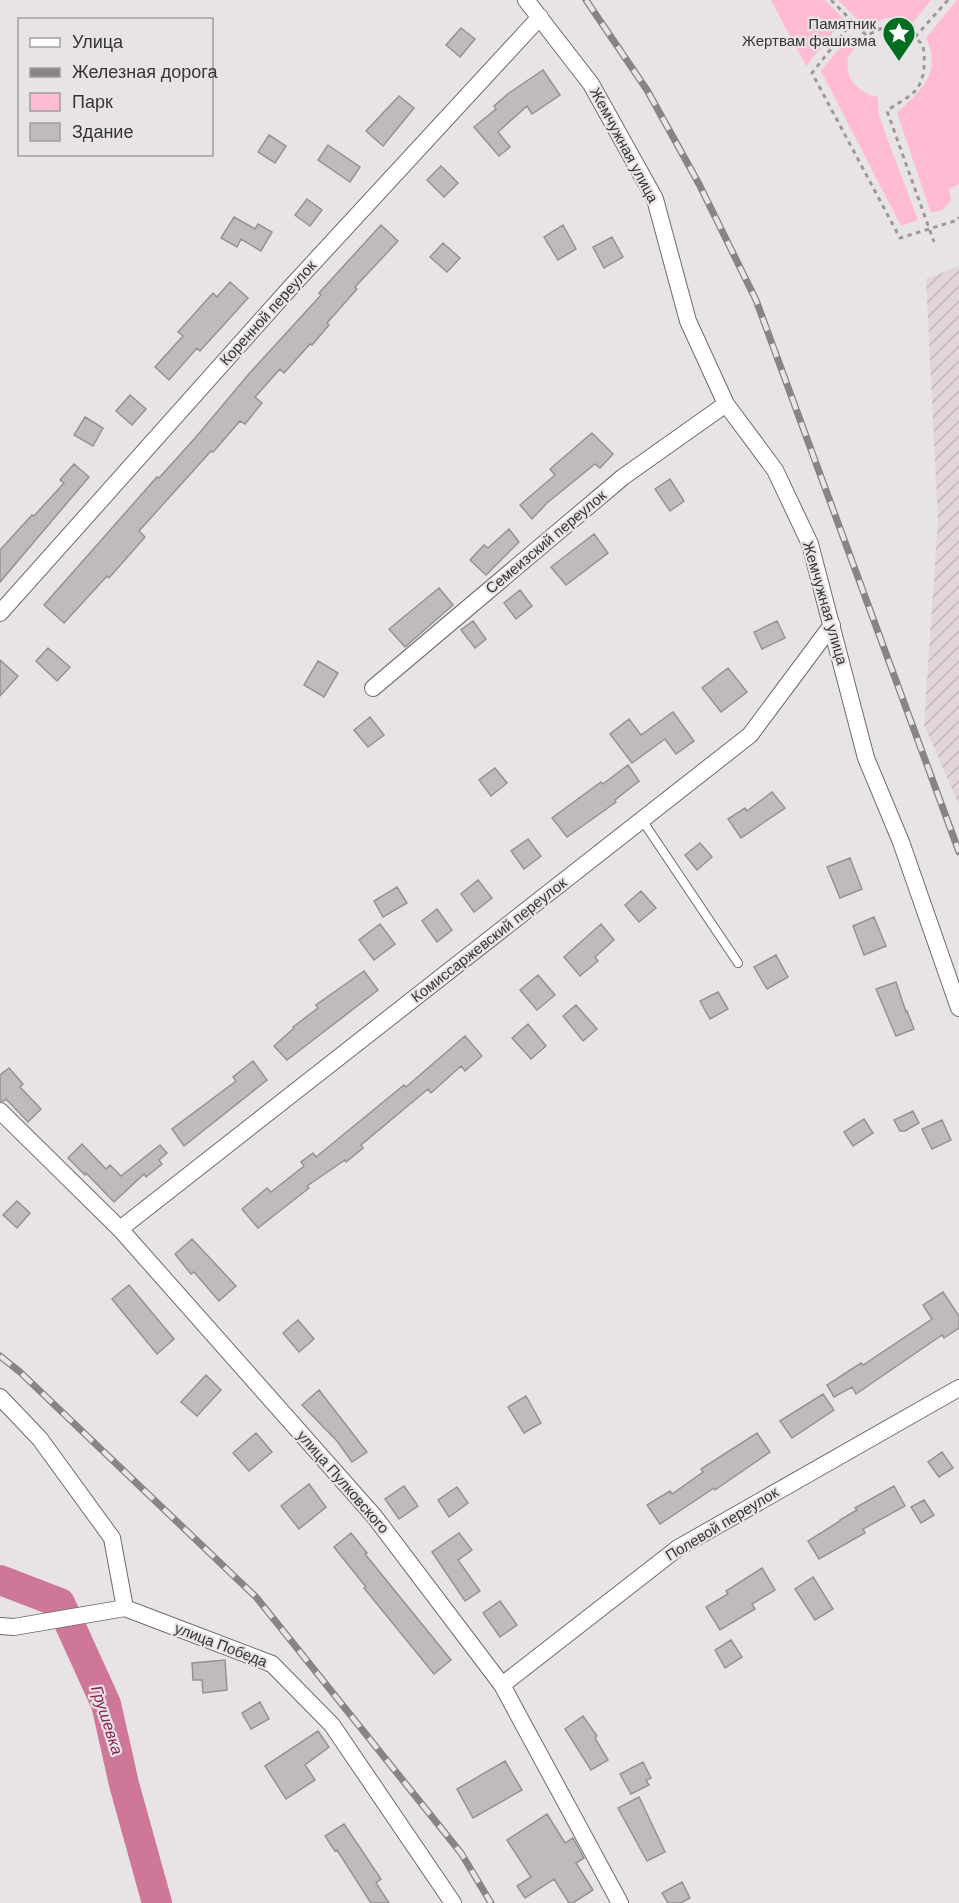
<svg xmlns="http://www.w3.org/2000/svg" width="959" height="1903" font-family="'DM Sans',sans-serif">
<defs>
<pattern id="industrial-furrows" width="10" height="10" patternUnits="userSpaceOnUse" patternTransform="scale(1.5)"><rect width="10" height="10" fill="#e2d5d9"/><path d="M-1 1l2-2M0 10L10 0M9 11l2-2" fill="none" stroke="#c2b7bb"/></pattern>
</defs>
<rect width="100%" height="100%" fill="#e8e4e5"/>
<!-- industrial -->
<path fill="url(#industrial-furrows)" d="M959,266V805L924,725L938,521L926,279Z"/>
<!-- green -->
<path fill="#ffbbd4" d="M771,0H825L844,19L806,66Z
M838,0H931L910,26C890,14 885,16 867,29Z
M957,0H959V184L949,189L951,201L942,210L931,213L897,113C920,91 943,73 926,38Z
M851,34L858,43C855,48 849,54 848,59C844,80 861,94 878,97L879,116L918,220L901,226L821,71Z"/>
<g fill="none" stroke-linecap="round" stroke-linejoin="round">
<!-- river -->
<path stroke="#ce7799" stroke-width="30" d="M0,1580L60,1603L106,1704L124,1784L157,1903"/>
</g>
<!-- building -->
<path fill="#bfbbbc" stroke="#969294" stroke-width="1.5" d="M461,28L475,39L460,57L446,45Z
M543,70L560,95L532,114L527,106L498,132L510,147L499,156L474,127L496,109L494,106L509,93Z
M399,96L414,108L383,146L366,131Z
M269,135L286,146L275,163L258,152Z
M328,145L360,167L350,182L318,160Z
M441,166L458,183L444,197L427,180Z
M307,199L322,210L310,226L295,215Z
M234,217L255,229L258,224L272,232L261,251L241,239L237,247L221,238Z
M381,225L398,241L355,287L357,289L327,323L329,325L312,345L310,344L284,373L280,369L255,397L262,403L245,424L240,421L213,452L211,451L139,531L145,537L109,578L107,576L64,623L44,605L157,477L159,478L196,437L248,375L321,295L319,293Z
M563,225L576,249L558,260L544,237Z
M612,237L623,257L604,268L593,247Z
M443,243L460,258L447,272L430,257Z
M230,282L248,298L200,351L197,348L169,380L155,367L183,336L178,332L187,322L213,293L217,297Z
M130,395L146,409L132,425L116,411Z
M85,417L103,428L93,446L74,435Z
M592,433L613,454L600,468L595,464L547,503L532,519L520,505L555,475L550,469Z
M74,464L89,477L0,582V550L32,515L34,516L64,483L60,480Z
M670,479L684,501L670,511L655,489Z
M509,529L519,542L486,575L470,560L484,545L488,548Z
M594,534L608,553L566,585L551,567Z
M439,588L453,605L405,647L389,629Z
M520,590L532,606L516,619L504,603Z
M473,621L486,639L475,648L461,630Z
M777,621L785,638L762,649L754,632Z
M48,648L70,667L57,681L36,661Z
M0,660L18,676L0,696Z
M318,661L338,673L324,697L304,685Z
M728,668L747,692L721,712L702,688Z
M673,712L694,741L676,754L665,739L632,763L610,734L629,719L641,735Z
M370,717L384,735L368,747L354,730Z
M628,765L639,781L615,800L616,802L567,837L552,818L601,782L603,784Z
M495,768L507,783L491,796L479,780Z
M772,792L785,808L741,838L728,819L745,808L747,811Z
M528,839L541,856L524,869L511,851Z
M700,843L712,857L697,870L685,855Z
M850,858L862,889L840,898L827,867Z
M478,880L492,898L474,912L461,894Z
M397,887L407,903L383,917L374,901Z
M641,891L656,908L639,922L625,905Z
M437,909L452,930L437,942L422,921Z
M874,917L886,946L864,955L853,926Z
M380,924L395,944L374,960L359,940Z
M601,924L614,940L595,957L598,961L580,976L564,957Z
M776,955L788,977L767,989L754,967Z
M364,971L378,990L287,1060L274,1046L294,1028L293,1027L318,1008L316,1005Z
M538,975L555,995L537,1010L520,990Z
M896,982L906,1012L907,1011L914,1029L896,1036L876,989Z
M718,992L728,1009L710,1019L700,1001Z
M576,1005L597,1029L583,1041L563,1016Z
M528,1024L546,1046L531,1059L512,1038Z
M465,1036L482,1056L465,1071L461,1066L431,1093L428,1089L361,1145L363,1148L346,1162L345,1160L307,1186L309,1188L258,1228L242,1209L267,1188L271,1192L304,1166L301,1162L313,1153L316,1157L404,1085L406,1087Z
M253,1061L267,1080L184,1146L172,1129L236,1081L233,1077Z
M9,1068L23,1084L20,1087L41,1109L28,1122L6,1099L4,1101H0V1075Z
M913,1111L919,1123L905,1131H900L894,1120Z
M864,1119L873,1133L853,1146L844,1132Z
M942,1120L951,1140L932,1149L922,1129Z
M82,1144L106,1169L110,1165L121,1176L160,1145L167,1153L159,1160L162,1164L146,1177L144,1174L114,1202L86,1173L85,1175L68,1158Z
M17,1201L30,1213L17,1228L3,1215Z
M192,1239L236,1286L219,1301L194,1272L191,1274L175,1254Z
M129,1285L174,1339L157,1354L112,1299Z
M943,1292L959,1316V1328L944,1338L942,1335L856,1394L852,1387L834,1397L827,1385L861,1363L863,1365L932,1319L923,1305Z
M298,1320L314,1339L299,1352L283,1333Z
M206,1375L221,1390L197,1416L181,1402Z
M319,1390L367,1452L352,1462L337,1441L302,1405Z
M823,1394L834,1410L792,1438L780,1421Z
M526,1396L541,1423L524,1433L508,1407Z
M256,1433L272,1452L249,1471L233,1453Z
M757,1433L770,1452L715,1490L714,1488L660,1524L647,1505L670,1491L672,1494L703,1472L701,1469Z
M942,1452L953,1468L939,1477L928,1462Z
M309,1484L326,1507L299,1529L281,1506Z
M404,1486L418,1506L399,1519L385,1499Z
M894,1486L905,1506L863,1529L865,1533L819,1559L808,1541L840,1521V1520L857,1510L855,1508Z
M457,1487L468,1503L449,1517L438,1500Z
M924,1500L934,1515L921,1523L911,1507Z
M351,1533L367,1553L365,1554L451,1660L434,1674L364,1588L366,1587L334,1547Z
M459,1533L472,1550L458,1560L480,1591L465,1601L432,1552Z
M762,1568L775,1590L752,1604L755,1609L720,1630L706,1607L728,1594L726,1591Z
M813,1577L833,1609L815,1620L795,1589Z
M500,1601L517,1625L500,1637L483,1613Z
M731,1640L742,1657L725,1668L715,1650Z
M225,1660L227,1690L203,1693L202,1680H193L192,1663Z
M260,1702L269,1719L251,1729L242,1713Z
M583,1716L597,1736L595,1738L608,1760L591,1770L565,1729Z
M318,1731L329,1747L305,1765L315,1780L286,1799L265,1766Z
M505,1761L522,1790L473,1818L457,1789Z
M643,1762L651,1778L646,1780L649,1785L631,1794L620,1774Z
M639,1797L665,1852L647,1861L618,1808Z
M547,1814L565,1843L573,1838L584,1858L576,1863L593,1890L573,1903H569L554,1879L525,1898L517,1886L531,1877L507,1840Z
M344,1824L381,1879L376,1883L389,1903H371L337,1850L335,1851L325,1836Z
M682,1882L690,1898L681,1903H668L662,1893Z"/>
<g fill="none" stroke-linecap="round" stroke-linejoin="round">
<defs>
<path id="service" d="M642,820L738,963"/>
<path id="minor" d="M526,0L591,84L655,199L688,321L726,404L775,470L810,544L866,758L901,842L959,1008
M0,613L290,288L540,17
M373,688L623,477L726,404
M0,1111L120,1229L374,1516L502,1685L620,1903
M120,1229L750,735L832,625
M0,1397L40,1439L112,1538L125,1608L272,1664L332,1725L453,1903
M0,1626L14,1627L125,1608
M502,1685L678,1548L959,1388"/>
</defs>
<!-- service casing -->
<use href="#service" stroke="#6f6b6d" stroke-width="10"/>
<!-- minor casing -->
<use href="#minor" stroke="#6f6b6d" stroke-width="18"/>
<!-- path -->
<path stroke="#9c9999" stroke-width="3" stroke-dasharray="4.5 4.5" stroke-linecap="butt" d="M831,0L867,36C891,20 902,25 923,45C925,60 926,79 915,91C908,99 895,104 887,111L934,242
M853,21L812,73L900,238L958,220L959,217
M915,37L948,0"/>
<!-- service -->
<use href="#service" stroke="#fff" stroke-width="8"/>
<!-- minor -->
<use href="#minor" stroke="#fff" stroke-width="16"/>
<defs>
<path id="rail" d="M586,0L647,90L699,184L756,300L959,852
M0,1356L20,1372L256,1597L461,1853L491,1903"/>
</defs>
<!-- rail casing -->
<use href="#rail" stroke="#868484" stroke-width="7"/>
<!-- rail -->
<use href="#rail" stroke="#e8e4e5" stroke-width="4.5" stroke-dasharray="14" stroke-linecap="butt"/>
</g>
<!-- icons -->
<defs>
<symbol id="sight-pin" viewBox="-11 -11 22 30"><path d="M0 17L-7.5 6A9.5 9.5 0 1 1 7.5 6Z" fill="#006e1e" stroke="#e8e4e5"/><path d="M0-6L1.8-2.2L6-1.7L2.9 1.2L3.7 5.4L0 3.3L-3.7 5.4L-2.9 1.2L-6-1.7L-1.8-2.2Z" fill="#fff"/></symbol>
</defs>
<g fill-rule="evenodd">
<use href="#sight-pin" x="880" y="14" width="38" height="52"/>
</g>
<g text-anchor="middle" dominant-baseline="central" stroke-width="4.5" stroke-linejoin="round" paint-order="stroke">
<!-- poi labels -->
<g font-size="15" fill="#363535" stroke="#e8e4e5" text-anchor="end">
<text x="876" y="24">Памятник<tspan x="876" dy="17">Жертвам фашизма</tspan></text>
</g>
<!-- street labels -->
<g font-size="15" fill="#363535" stroke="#e8e4e5">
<text transform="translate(624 145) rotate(62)">Жемчужная улица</text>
<text transform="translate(268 313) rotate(-48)">Коренной переулок</text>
<text transform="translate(546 542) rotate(-40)">Семеизский переулок</text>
<text transform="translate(825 603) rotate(74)">Жемчужная улица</text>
<text transform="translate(489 940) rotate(-38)">Комиссаржевский переулок</text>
<text transform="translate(343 1482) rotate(49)">улица Пулковского</text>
<text transform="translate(722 1524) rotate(-31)">Полевой переулок</text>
<text transform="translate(221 1645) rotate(21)">улица Победа</text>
</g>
<!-- water labels -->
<g font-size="16" font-style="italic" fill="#892153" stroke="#e8e4e5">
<text transform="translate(107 1720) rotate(72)">Грушевка</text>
</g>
</g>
<!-- legend -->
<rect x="18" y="18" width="195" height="138" fill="#e8e4e5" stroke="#a19e9f" stroke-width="1.5"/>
<rect x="30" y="38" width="30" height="9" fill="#ffffff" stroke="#a19e9f" stroke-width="1.5"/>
<text x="72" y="48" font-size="18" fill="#363535">Улица</text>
<rect x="30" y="68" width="30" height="9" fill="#868484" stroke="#a19e9f" stroke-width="1.5"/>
<text x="72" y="78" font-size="18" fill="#363535">Железная дорога</text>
<rect x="30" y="93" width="30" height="18" fill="#ffbbd4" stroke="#a19e9f" stroke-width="1.5"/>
<text x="72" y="108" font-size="18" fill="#363535">Парк</text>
<rect x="30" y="123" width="30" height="18" fill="#bfbbbc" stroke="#a19e9f" stroke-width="1.5"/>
<text x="72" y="138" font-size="18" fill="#363535">Здание</text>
</svg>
